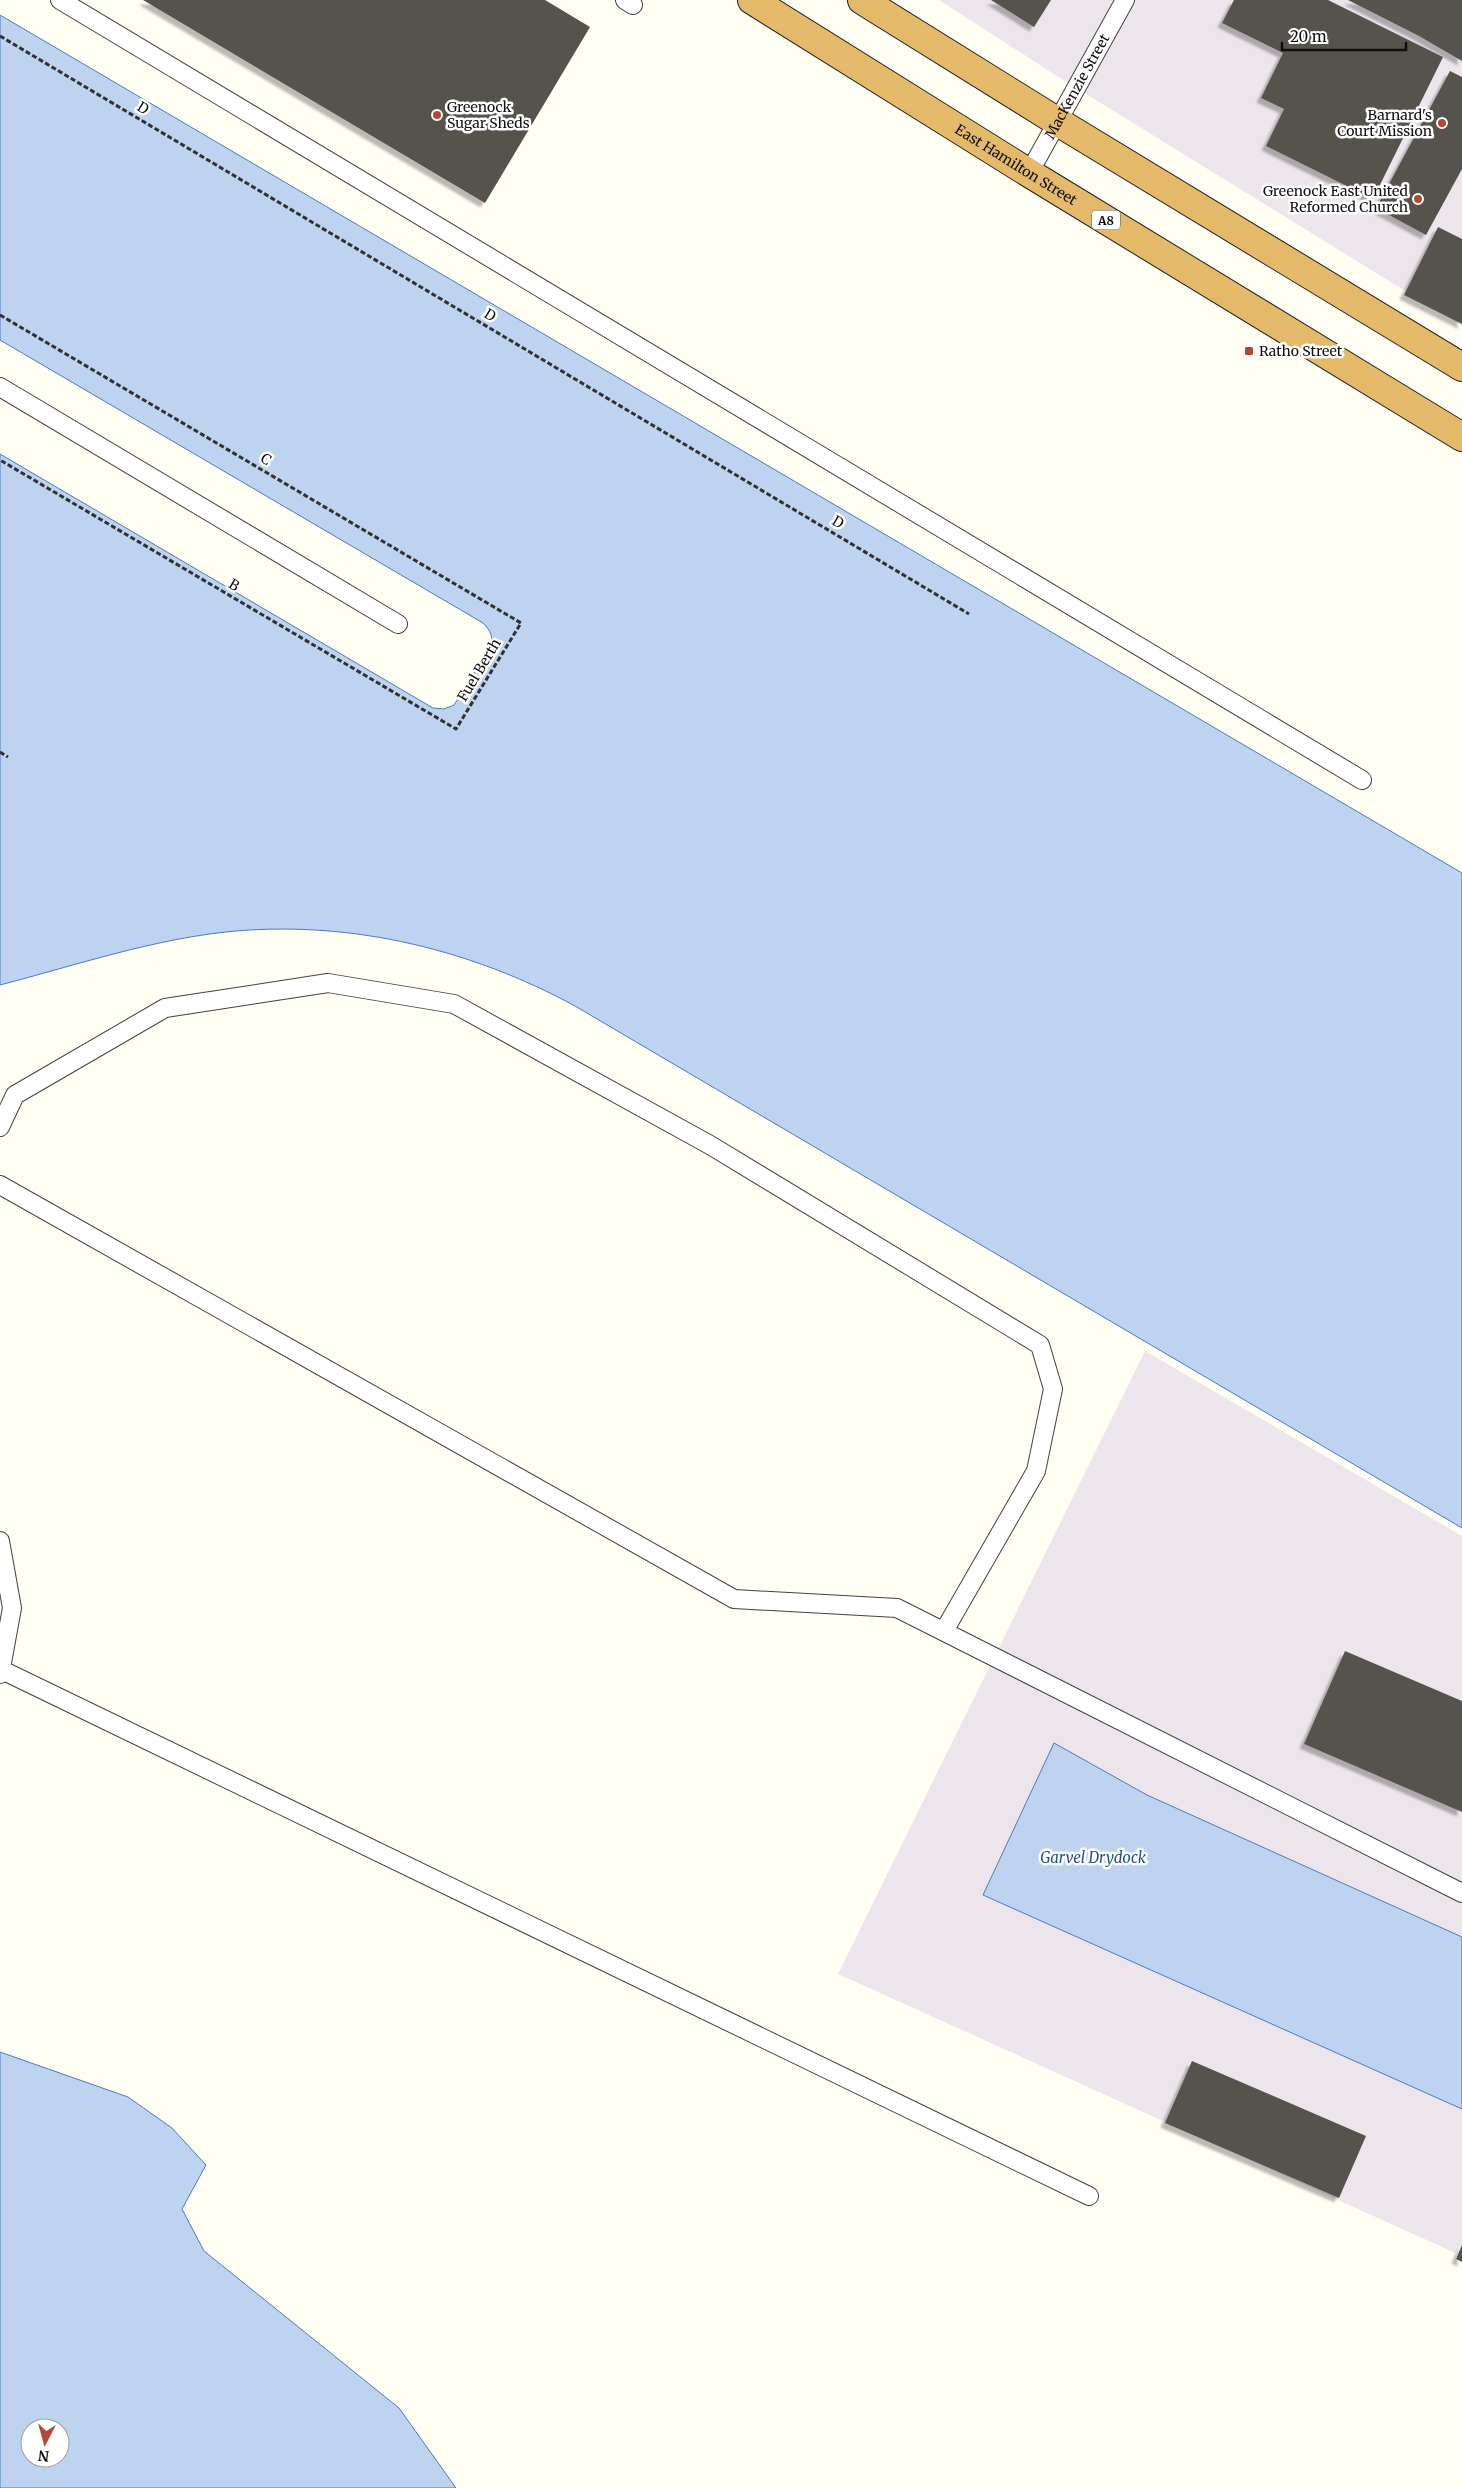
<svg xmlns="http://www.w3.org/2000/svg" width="1462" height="2488" font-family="Merriweather,serif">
<defs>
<filter id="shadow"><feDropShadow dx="-4.5" dy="4.5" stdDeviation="1" flood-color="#0004"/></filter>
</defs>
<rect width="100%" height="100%" fill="#fefef3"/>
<!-- industrial -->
<path fill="#ede5ec" d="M939,0H1462V326L1057,76Z
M1145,1351L1462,1536V2256L838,1974Z"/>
<!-- water -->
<path fill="#bdd3f0" stroke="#4c7abf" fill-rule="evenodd" d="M0,15L1462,873V1528L575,1006C472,950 354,921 236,931C156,938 77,965 0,985V454L433,708L444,709L454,705L490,648C494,638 491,631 483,623L0,340Z
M1054,1743L1147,1795L1462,1937V2109L983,1895Z
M0,2052L128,2097L172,2128L206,2165L182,2209L204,2251L399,2408L456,2488H0ZM30,2428H60V2458H30Z"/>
<!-- building -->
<path fill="#57534d" filter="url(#shadow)" d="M143,0H545L590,27L485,203Z
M991,0H1051L1034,27Z
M1234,0H1328L1443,57L1373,199L1266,146L1284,109L1261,98L1283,53L1222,23Z
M1348,0H1462V61L1419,36Z
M1450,71L1462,77V169L1426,235L1376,208Z
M1438,227L1462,239V324L1404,295Z
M1345,1651L1462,1701V1812L1304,1744Z
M1192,2061L1366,2136L1339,2198L1165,2123Z
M1462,2245V2262L1456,2259Z"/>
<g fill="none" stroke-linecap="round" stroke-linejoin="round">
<defs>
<g id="lane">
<path d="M60,0L1362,780"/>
<path d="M625,0L633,5"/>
<path id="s1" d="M1029,173L1125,0"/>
<path d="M0,387L398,624"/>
<path d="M0,1127L15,1095L165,1008L328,983L454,1004L710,1145L1040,1345L1053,1389L1036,1471L944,1631"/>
<path d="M0,1185L734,1599L897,1608L1462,1893"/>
<path d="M0,1541L12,1608L0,1674"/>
<path d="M2,1670L1089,2196"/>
</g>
<g id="highway">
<path id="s2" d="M752,0L1029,173L1462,437"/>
<path d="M862,0L1058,122L1462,367"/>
</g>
</defs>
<!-- lane casing -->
<use href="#lane" stroke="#424242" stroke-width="20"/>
<!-- highway casing -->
<use href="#highway" stroke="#202020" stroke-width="30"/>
<!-- path -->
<path stroke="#313131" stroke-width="3" stroke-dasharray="5 2.5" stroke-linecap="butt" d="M0,36L969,614
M0,315L521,623L456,729L0,460
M0,752L8,757"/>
<!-- lane -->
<use href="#lane" stroke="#fff" stroke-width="18"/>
<!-- highway -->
<use href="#highway" stroke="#e4ba6a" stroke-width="28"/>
</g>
<!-- markers -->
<g fill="#b14936" stroke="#fff" stroke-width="2">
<circle cx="437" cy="115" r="5"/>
<circle cx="1442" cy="123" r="5"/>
<circle cx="1418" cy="199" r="5"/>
<rect x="1244" y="346" width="10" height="10" rx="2.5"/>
</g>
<g text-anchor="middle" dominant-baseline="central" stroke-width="5" stroke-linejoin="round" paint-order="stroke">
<!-- shield labels -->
<rect fill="#fff" stroke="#575757" stroke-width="1" x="1092" y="210.5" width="28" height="19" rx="4"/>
<g font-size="12" font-weight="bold" fill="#0f0f0f">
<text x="1106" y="220">A8</text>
</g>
<!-- street labels -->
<g font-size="14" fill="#0f0f0f" stroke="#fff">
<text stroke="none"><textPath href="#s1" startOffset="99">MacKenzie Street</textPath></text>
<text transform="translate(143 108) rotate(31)">D</text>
<text stroke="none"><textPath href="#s2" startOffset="311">East Hamilton Street</textPath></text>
<text transform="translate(490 315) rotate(31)">D</text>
<text transform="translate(266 459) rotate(31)">C</text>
<text transform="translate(838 522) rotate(31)">D</text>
<text transform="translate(234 585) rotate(31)">B</text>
<text transform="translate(479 670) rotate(-59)">Fuel Berth</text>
</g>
<!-- poi labels -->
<g font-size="14" fill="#0f0f0f" stroke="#fff" text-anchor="start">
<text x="447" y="107">Greenock<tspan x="447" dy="16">Sugar Sheds</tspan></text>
<text x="1432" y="115" text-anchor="end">Barnard's<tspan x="1432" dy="16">Court Mission</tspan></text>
<text x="1408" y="191" text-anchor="end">Greenock East United<tspan x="1408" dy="16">Reformed Church</tspan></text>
<text x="1259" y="351">Ratho Street</text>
</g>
<!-- water labels -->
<g font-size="15" font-style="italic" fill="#264e94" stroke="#fff">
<text x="1093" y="1857">Garvel Drydock</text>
</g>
</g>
<!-- north arrow -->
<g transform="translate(45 2443) rotate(186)"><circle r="24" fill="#ffffff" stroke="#9f9f9f"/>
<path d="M0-4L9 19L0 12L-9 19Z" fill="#b14936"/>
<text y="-8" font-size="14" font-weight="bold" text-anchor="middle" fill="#0f0f0f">N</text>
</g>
<!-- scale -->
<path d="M1282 42v8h124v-8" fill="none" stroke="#0f0f0f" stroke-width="2.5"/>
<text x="1290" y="42" font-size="15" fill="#0f0f0f" stroke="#ffffff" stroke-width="4" paint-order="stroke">20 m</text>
</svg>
